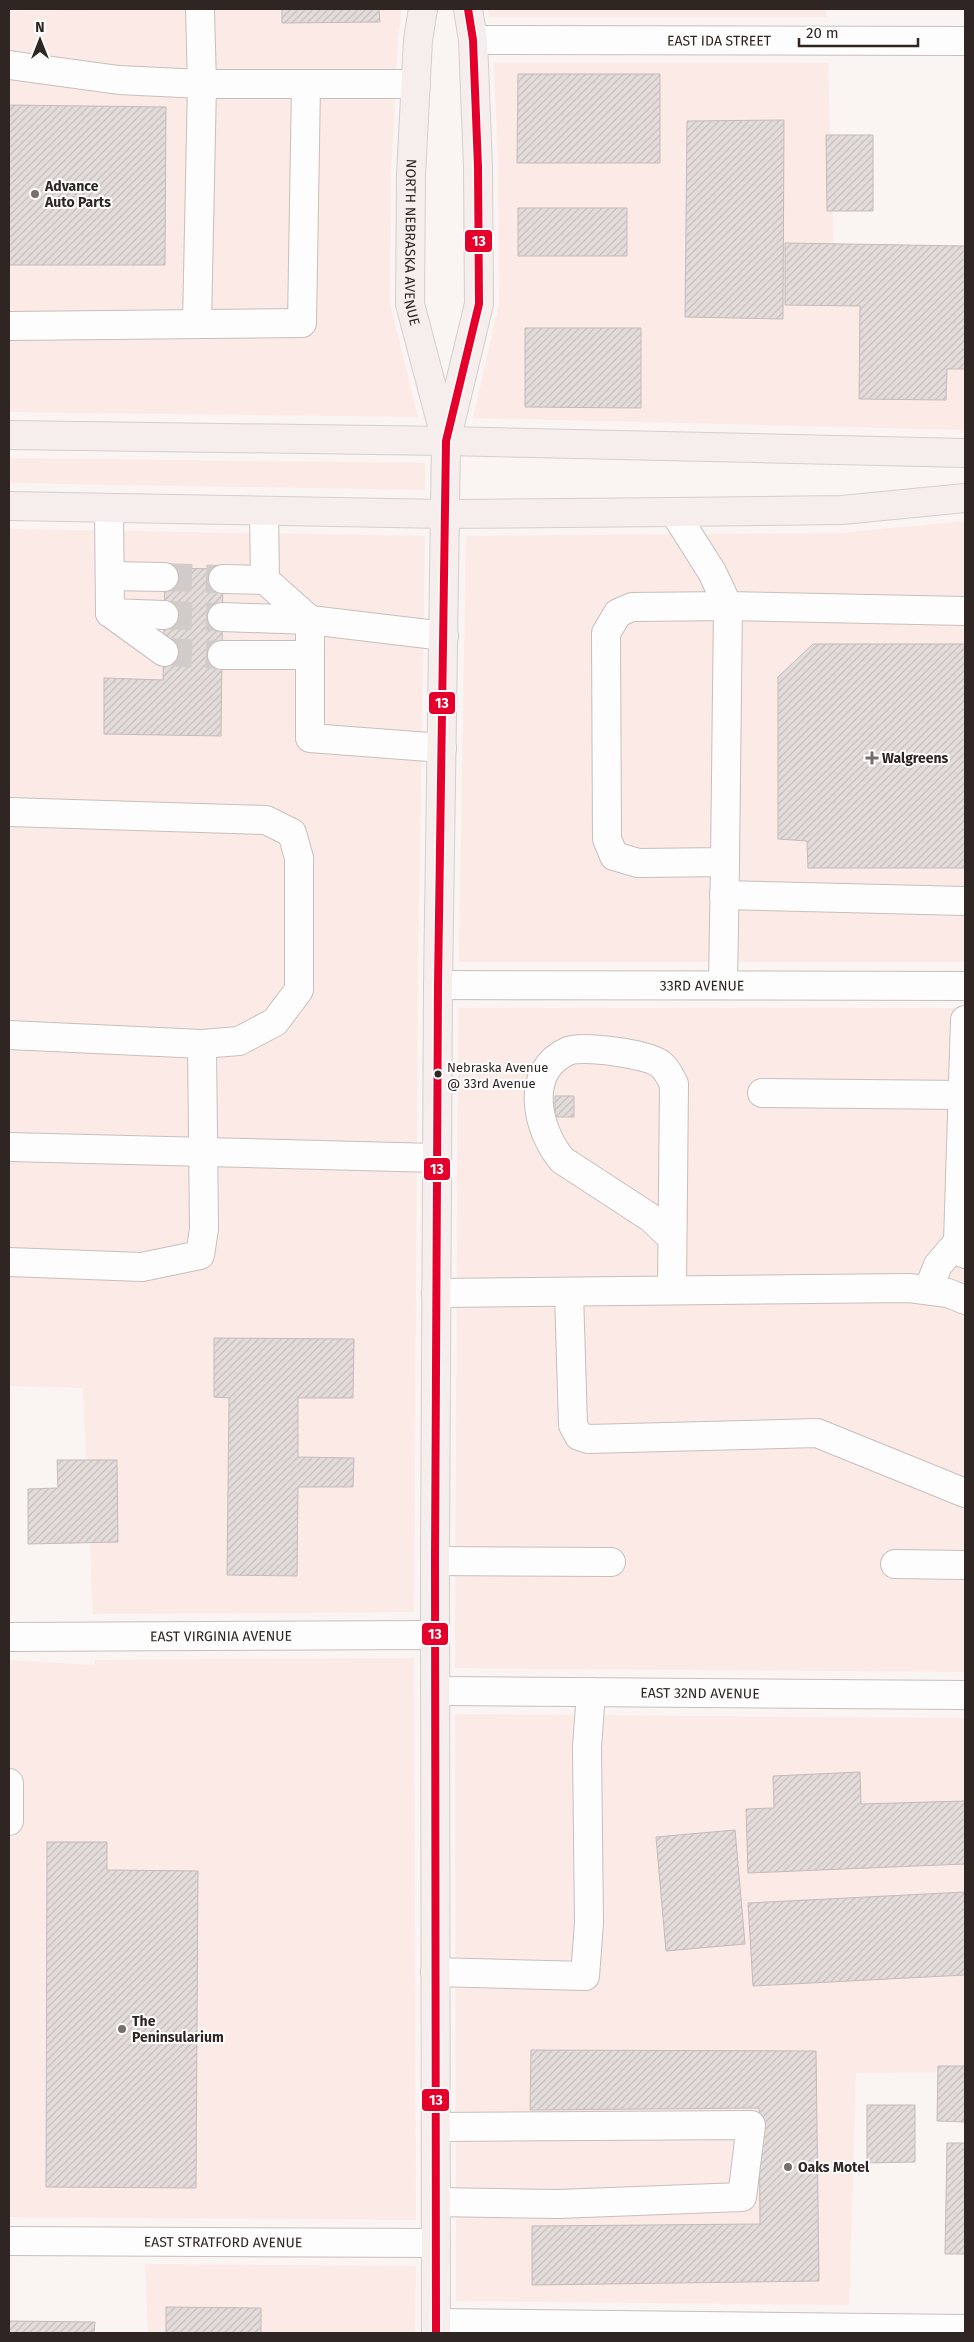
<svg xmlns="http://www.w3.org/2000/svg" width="974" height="2342" font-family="'Fira Sans',sans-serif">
<defs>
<pattern id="building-hatch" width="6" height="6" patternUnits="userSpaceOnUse" patternTransform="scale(1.25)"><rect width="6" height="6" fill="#e3dcda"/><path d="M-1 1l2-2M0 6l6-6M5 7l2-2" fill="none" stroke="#c3bdbb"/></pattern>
</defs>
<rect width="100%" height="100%" fill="#faf4f3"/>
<!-- built -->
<path fill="#fceae6" d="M161,9H402L398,39L391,173L390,304L418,417L9,412V11Z
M488,9H826V17H489Z
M494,63H828L834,260L965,264V430L473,418L499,304L498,167Z
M9,458L425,463V490L9,483Z
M965,521V962H459L466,536L842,533Z
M9,529L425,536L418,962L414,1612L93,1614L83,1388L9,1386Z
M458,1008H965V1672L455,1668Z
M414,1658L416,2220L9,2217V1660L95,1665V1660Z
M455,1714L965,1718V2072L856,2073L849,2305L456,2301Z
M145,2264L416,2266L415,2333H148Z"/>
<!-- building -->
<path fill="url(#building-hatch)" stroke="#c3bcba" d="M282,9H379L380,22L282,23Z
M518,74H660V163H517Z
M9,105L166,107L165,265H9Z
M784,120L783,319L685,317L687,121Z
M826,135H873V211H827Z
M518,208H627V256H518Z
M785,243L965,246V369H947L946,400L859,399L860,306L785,305Z
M525,328H641V408L525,407Z
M165,568L223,569L221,736L104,734V678L163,680Z
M813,644H965V868H808L807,841L778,839V677Z
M555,1096H574V1117H555Z
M214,1338L354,1339L353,1398H298V1457L354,1458L353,1487H298L297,1576L227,1575L229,1398L214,1397Z
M57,1460H117L118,1542L28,1544V1489L58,1488Z
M860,1772L861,1804L965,1801V1864L748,1873L746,1809L774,1808L773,1776Z
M735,1830L745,1944L666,1951L656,1837Z
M47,1842H107V1870L198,1871L196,2188L46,2187Z
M965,1892V1975L753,1986L748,1903Z
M531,2050L816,2051L819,2281L532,2285V2226L760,2224L759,2108L530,2110Z
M938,2066H965V2122L937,2121Z
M867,2105H915V2162L867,2163Z
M947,2143H965V2254H945Z
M166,2307L261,2308V2333H166Z
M9,2321L95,2322L94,2333H9Z"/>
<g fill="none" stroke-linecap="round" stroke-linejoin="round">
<!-- minor-tunnel -->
<path stroke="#d1cbc9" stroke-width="28" stroke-dasharray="28 14" stroke-linecap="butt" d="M164,577L223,579
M164,615L222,617
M164,652L222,655"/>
<defs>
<g id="minor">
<path id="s1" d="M473,40L965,41"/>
<path d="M9,65L119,80L202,84H416"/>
<path d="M197,324L202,84L200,9"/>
<path d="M9,326L302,323L306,85"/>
<path d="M109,508L110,613L164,615"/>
<path d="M674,512L712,572L728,606L965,611"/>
<path d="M110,576L164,577"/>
<path d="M223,579L265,580L264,511"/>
<path d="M265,580L310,620V738L442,748"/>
<path d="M110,613L164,652"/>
<path d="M222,617L310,620L444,636"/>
<path d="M222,655H310"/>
<path d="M9,812L266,820L292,833L299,858V990L275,1022L239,1041L202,1044L204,1229L200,1255L142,1267L9,1262"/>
<path d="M724,895L965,901"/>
<path id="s2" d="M438,985L965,986"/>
<path d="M723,985L725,862L728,606L632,607L618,613L606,633L607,839L614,856L638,863L725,862"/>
<path d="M965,1020L958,1242L965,1254"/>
<path d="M9,1035L202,1044"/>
<path d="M762,1093L963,1095"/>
<path d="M9,1147L436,1158"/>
<path d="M672,1238L651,1218L562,1160C537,1130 523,1071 568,1051C583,1045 645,1054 659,1063C666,1068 670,1076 674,1084L672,1290"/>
<path d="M928,1290L938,1265L958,1242"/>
<path d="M436,1293L909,1288L948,1293L965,1300"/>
<path d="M569,1293L573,1425L579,1436L588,1439L817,1433L965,1493"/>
<path d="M435,1561L611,1562"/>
<path d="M895,1564L965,1565"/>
<path id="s3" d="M9,1637L435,1635"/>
<path id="s4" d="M435,1691L965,1695"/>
<path d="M9,1783V1821"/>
<path d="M435,1972L585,1976L589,1923L587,1747L591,1692"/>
<path d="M436,2127L751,2125L742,2197L558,2204L436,2202"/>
<path id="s5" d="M9,2241L436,2243"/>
<path d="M436,2323L965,2329"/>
</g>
<g id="major">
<path id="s6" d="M423,9L418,40L411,175L410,304L445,437"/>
<path d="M9,435L446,441L965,453"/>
<path d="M9,506L446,514L674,512L842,510L965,498"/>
<path d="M436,2333L435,1561L438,985L446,441L479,304L478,167L473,40L468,9"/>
</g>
</defs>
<!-- minor casing -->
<use href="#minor" stroke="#c6bfbd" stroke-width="30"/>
<!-- major casing -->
<use href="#major" stroke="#d4cfcf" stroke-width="30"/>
<!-- minor -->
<use href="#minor" stroke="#fefdfd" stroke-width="28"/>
<!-- major -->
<use href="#major" stroke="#f5eeec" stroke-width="28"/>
<defs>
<path id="bus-1" d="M436,2333L435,1561L438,985L446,441L479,304L478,167L473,40L468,9"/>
</defs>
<!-- bus-1 casing -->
<use href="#bus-1" stroke="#fff" stroke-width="11"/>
<!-- bus-1 -->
<use href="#bus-1" stroke="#e4002b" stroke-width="8"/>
</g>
<!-- markers -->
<g fill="#766d6c" stroke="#fff" stroke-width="2">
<circle cx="35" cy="194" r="5"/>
<path d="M869.5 750.5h5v5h5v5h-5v5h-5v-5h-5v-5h5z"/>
<circle cx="122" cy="2029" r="5"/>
<circle cx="788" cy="2167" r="5"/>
</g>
<circle fill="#2f2523" stroke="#fff" stroke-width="2" cx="438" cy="1074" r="4.5"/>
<g text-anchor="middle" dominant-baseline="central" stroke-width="4" stroke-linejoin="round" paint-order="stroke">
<!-- bus labels -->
<g font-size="13" fill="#2f2523" stroke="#fff" text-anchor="start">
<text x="447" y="1067">Nebraska Avenue<tspan x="447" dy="16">@ 33rd Avenue</tspan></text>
</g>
<!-- street labels -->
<g font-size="14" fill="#2f2523" stroke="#fff">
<text stroke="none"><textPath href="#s1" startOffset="246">EAST IDA STREET</textPath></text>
<text stroke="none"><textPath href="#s6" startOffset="234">NORTH NEBRASKA AVENUE</textPath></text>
<text stroke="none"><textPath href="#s2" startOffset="264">33RD AVENUE</textPath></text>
<text stroke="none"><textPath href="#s3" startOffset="212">EAST VIRGINIA AVENUE</textPath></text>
<text stroke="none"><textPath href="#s4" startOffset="265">EAST 32ND AVENUE</textPath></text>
<text stroke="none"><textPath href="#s5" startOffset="214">EAST STRATFORD AVENUE</textPath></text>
</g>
<!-- poi labels -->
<g font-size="14" font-weight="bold" fill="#2f2523" stroke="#fff" text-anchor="start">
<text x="45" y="186">Advance<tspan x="45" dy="16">Auto Parts</tspan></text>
<text x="882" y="758">Walgreens</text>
<text x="132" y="2021">The<tspan x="132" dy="16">Peninsularium</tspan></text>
<text x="798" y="2167">Oaks Motel</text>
</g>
</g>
<g stroke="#fff" stroke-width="2">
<rect x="464" y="229" width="29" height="24" rx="5" fill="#e4002b"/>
<rect x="428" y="691" width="28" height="24" rx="5" fill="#e4002b"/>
<rect x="423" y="1157" width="28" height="24" rx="5" fill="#e4002b"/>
<rect x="421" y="1622" width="28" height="24" rx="5" fill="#e4002b"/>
<rect x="421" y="2088" width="29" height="24" rx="5" fill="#e4002b"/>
</g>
<g font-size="14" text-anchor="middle" font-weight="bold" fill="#fff">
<text x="479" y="246">13</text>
<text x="442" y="708">13</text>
<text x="437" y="1174">13</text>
<text x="435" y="1639">13</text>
<text x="436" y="2105">13</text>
</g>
<!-- border -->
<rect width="974" height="2342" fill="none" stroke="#2f2523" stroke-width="20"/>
<!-- north arrow -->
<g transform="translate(40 40)" stroke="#ffffff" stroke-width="4" paint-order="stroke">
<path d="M0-4L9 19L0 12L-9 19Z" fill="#2f2523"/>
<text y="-8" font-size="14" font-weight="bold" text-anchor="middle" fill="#2f2523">N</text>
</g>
<!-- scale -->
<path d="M799 38v8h119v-8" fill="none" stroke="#2f2523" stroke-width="2.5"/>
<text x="806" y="38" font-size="15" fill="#2f2523" stroke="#ffffff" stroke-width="4" paint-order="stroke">20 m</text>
</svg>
